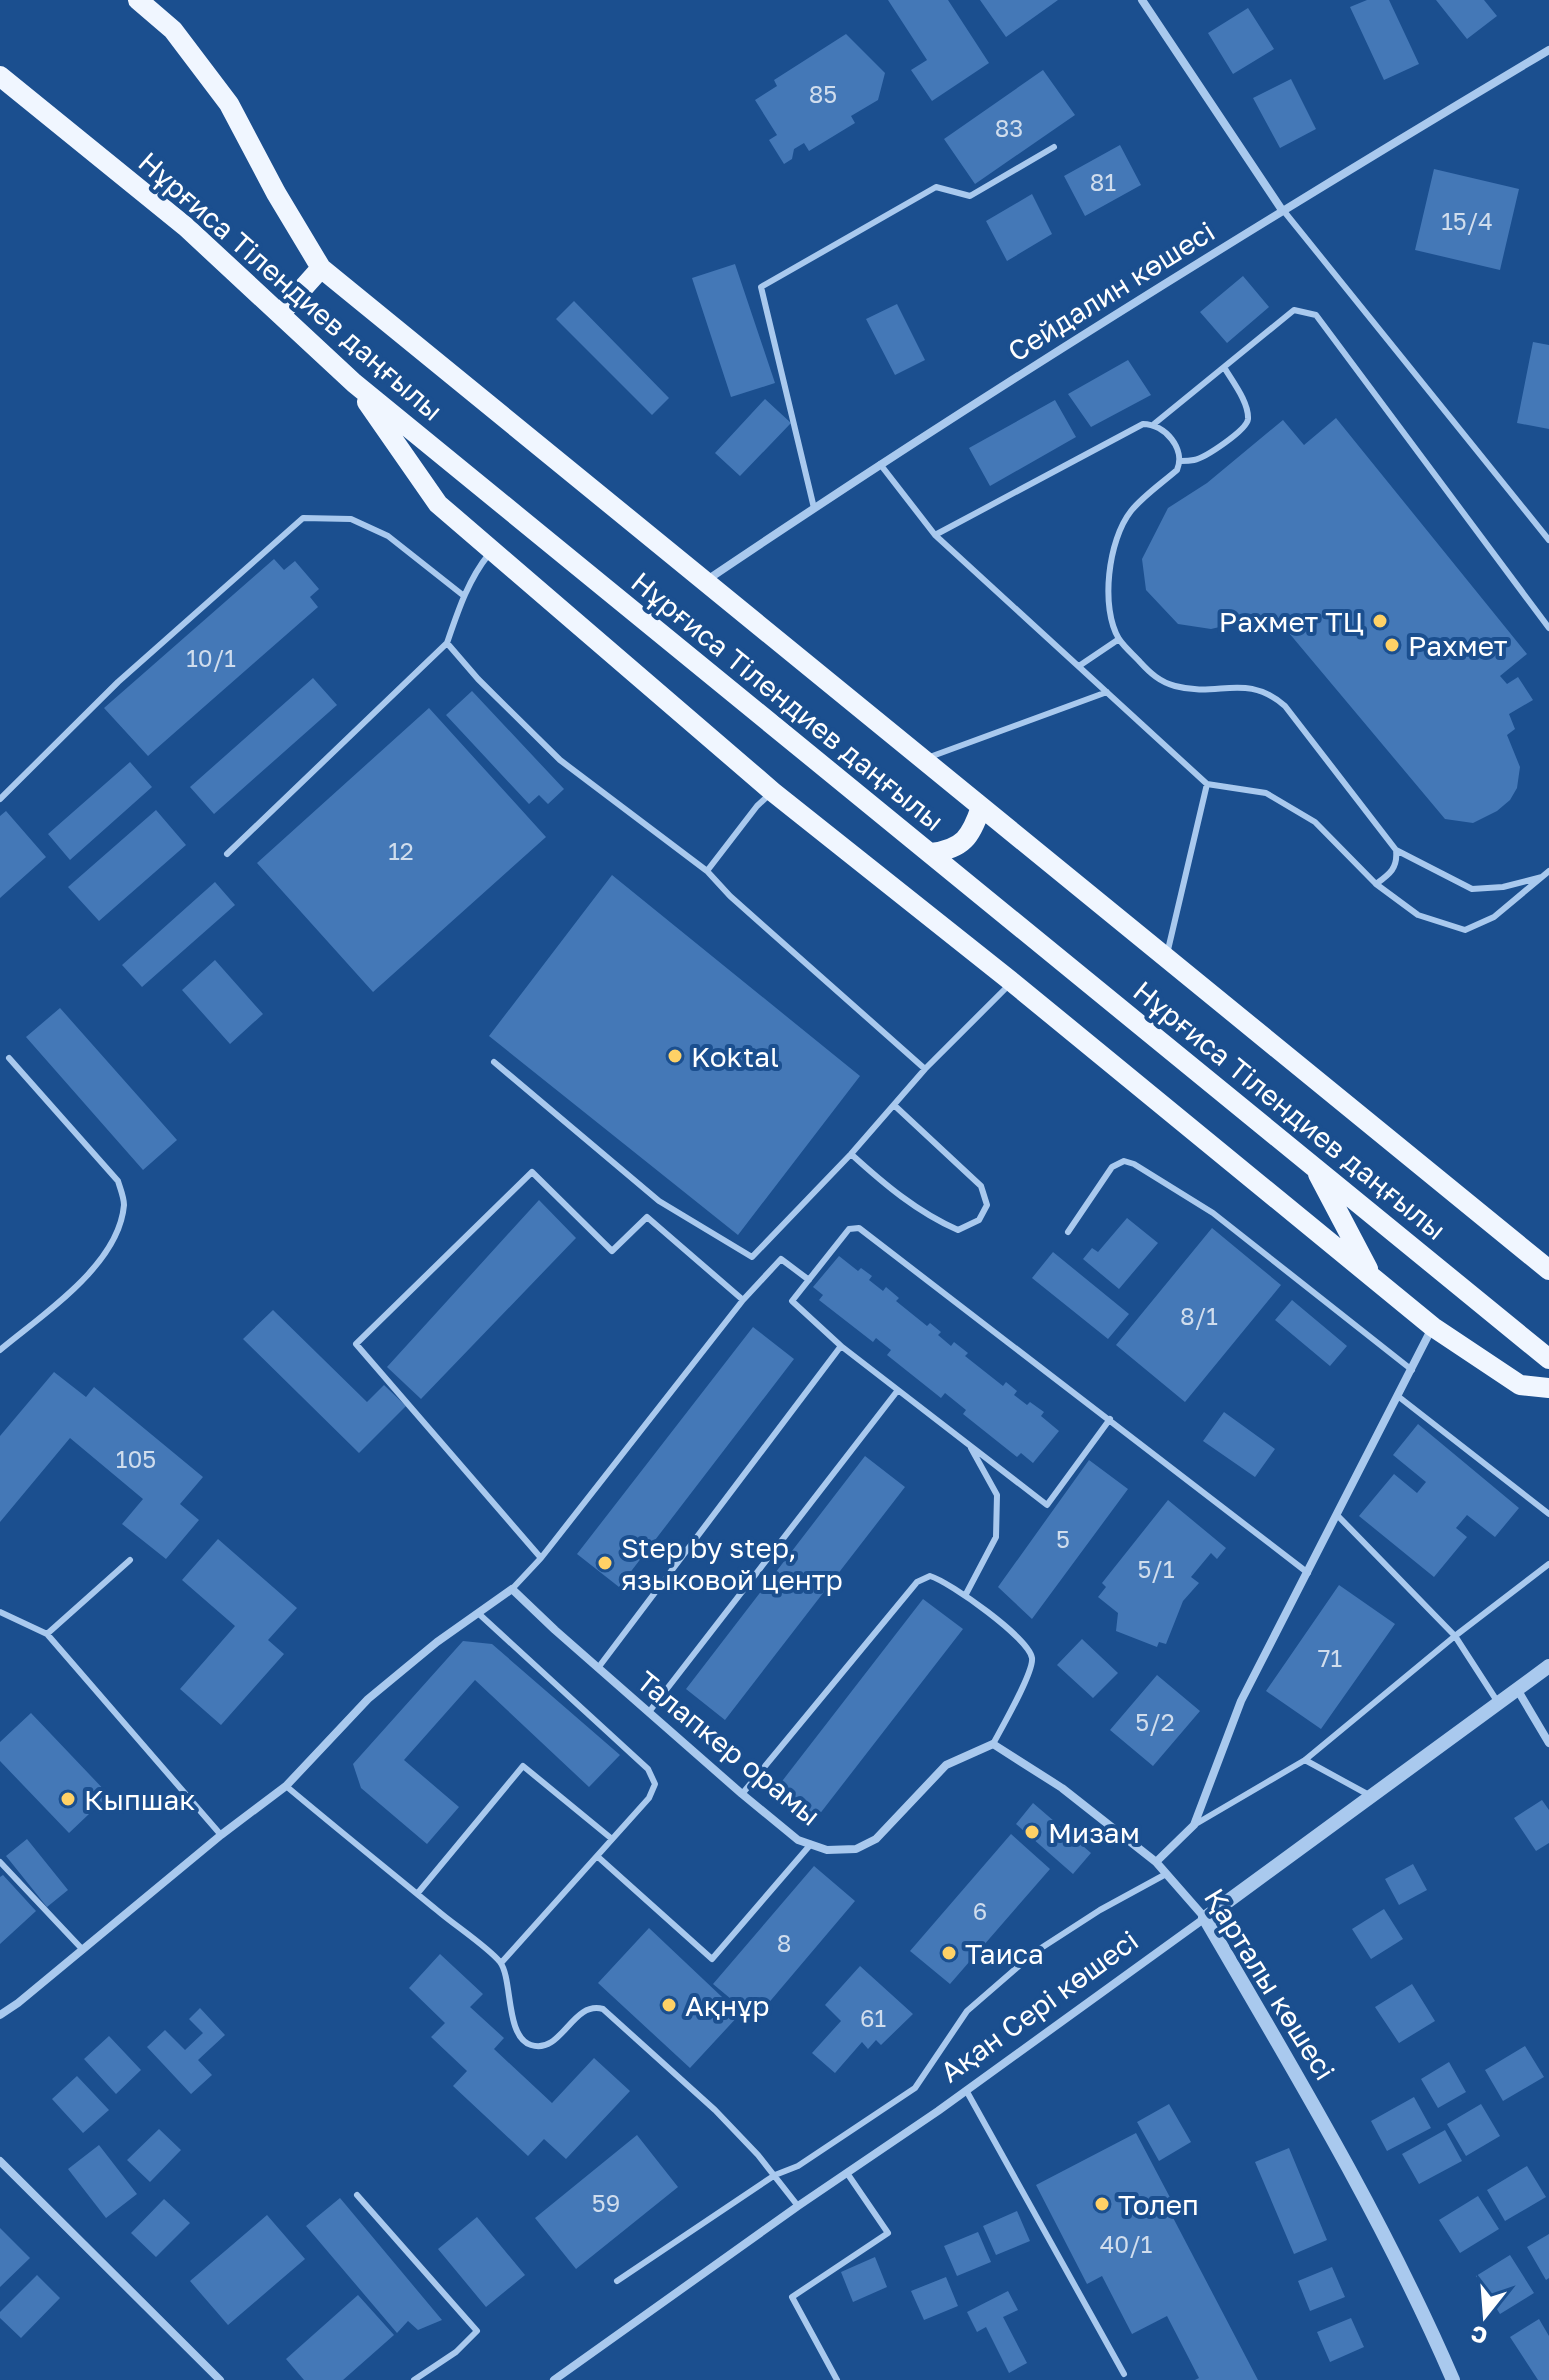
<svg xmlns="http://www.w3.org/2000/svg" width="1549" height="2380" font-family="'Golos Text',sans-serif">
<rect width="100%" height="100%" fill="#1b4f8f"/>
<!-- building -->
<path fill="#4478b7" d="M888,0H948L989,63L932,101L911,70L927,60Z
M980,0H1058L1006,37Z
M1367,0H1389L1419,64L1384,80L1350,7Z
M1436,0H1484L1497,16L1467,39Z
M1248,8L1274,49L1233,74L1208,33Z
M846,34L885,73L878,100L851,116L855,123L809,151L804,143L794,149L792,159L784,164L769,140L777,135L755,100L777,86L774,80Z
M1043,70L1075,115L975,184L944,139Z
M1291,79L1316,129L1280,148L1253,98Z
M1120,145L1141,185L1085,216L1064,176Z
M1434,169L1519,189L1500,270L1415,250Z
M1032,194L1052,234L1007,261L986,221Z
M735,264L775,383L731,397L692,278Z
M1243,276L1269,307L1227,343L1200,312Z
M574,301L669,398L652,415L556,319Z
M897,304L925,360L895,375L866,319Z
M1533,342L1549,345V429L1517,423Z
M1128,360L1151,395L1091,427L1068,394Z
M765,399L791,423L740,476L715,453Z
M1055,400L1076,437L990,486L969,448Z
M1336,418L1527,654L1500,676L1507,684L1518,677L1533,700L1509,714L1515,729L1507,735L1520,767L1517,788L1510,800L1497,811L1473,823L1445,819L1289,633L1254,619L1211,629L1178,624L1146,590L1142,559L1168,508L1207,483L1283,420L1304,445Z
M274,559L284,570L295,561L319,589L310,597L318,607L148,756L104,708Z
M313,678L337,705L214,814L190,787Z
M472,691L564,789L548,804L539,795L529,804L446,715Z
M429,708L546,837L373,992L257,863Z
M130,762L152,787L70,860L48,834Z
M156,810L186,845L99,921L68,887Z
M6,811L46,857L0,898V816Z
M612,875L860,1076L738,1235L489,1036Z
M215,882L235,905L142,987L122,965Z
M215,960L263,1014L230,1044L182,990Z
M60,1008L177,1140L143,1170L26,1037Z
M539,1200L576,1238L421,1399L387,1367Z
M1127,1218L1158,1243L1119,1289L1083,1259L1092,1248L1098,1252Z
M1212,1228L1281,1285L1185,1402L1116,1345Z
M1053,1252L1129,1314L1108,1339L1032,1278Z
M839,1256L858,1271L861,1268L872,1276L869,1280L883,1291L886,1287L899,1298L896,1301L927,1326L930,1323L941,1332L938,1335L951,1346L954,1342L968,1353L965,1356L1003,1386L1006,1382L1017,1391L1014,1395L1027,1405L1030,1402L1044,1412L1041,1416L1059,1431L1033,1463L1021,1453L1017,1457L963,1414L966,1410L945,1393L941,1398L887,1355L891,1350L876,1338L873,1342L819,1300L823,1295L813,1287Z
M1292,1300L1347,1346L1330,1366L1275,1320Z
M273,1310L367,1402L384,1385L406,1406L359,1453L243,1339Z
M753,1327L794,1359L619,1587L577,1554Z
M54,1372L86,1397L94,1387L203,1477L180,1504L199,1520L166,1559L122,1524L143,1499L70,1438L0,1522V1436Z
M1224,1412L1275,1449L1255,1477L1203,1441Z
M1418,1424L1519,1508L1495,1537L1467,1515L1456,1528L1467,1537L1434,1577L1359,1516L1394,1474L1417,1493L1426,1482L1393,1455Z
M865,1456L905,1487L725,1720L686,1689Z
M1089,1460L1128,1489L1032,1619L998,1587Z
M1168,1500L1226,1548L1217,1559L1211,1553L1191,1577L1199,1583L1183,1601L1166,1644L1159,1642L1157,1647L1116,1631L1118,1613L1098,1597L1106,1587L1102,1583Z
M218,1539L297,1608L268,1640L284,1654L221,1725L180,1689L235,1626L182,1580Z
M1339,1585L1395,1624L1321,1729L1266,1691Z
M923,1599L963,1629L815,1820L776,1789Z
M1082,1639L1118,1673L1093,1698L1057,1665Z
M463,1641L492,1644L620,1755L589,1787L475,1680L404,1760L459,1807L427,1844L361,1788L353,1764Z
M1157,1675L1200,1711L1153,1766L1110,1730Z
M31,1713L109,1795L69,1833L0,1761V1742Z
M1542,1800L1549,1810V1843L1536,1851L1514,1818Z
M1033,1803L1091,1853L1073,1874L1016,1824Z
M1011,1834L1050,1869L950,1984L910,1951Z
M27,1839L68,1890L47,1907L6,1856Z
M1413,1864L1427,1890L1399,1905L1385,1879Z
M814,1866L855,1901L755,2019L713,1984Z
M3,1875L36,1911L0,1944V1877Z
M1384,1909L1403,1939L1371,1959L1352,1929Z
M649,1928L740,2014L690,2068L598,1983Z
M440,1954L483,1994L470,2007L504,2038L494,2049L552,2103L594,2058L630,2091L566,2159L544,2139L528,2156L453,2086L467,2071L431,2037L445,2023L409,1988Z
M860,1966L913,2014L881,2045L876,2040L868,2049L862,2042L835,2073L812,2053L841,2021L825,2005Z
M1412,1984L1435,2021L1399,2043L1375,2007Z
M200,2008L225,2035L198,2060L212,2075L191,2094L147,2047L165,2030L185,2050L203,2033L189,2019Z
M109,2036L141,2070L116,2094L84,2059Z
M1525,2046L1544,2077L1503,2101L1485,2070Z
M1449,2062L1466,2092L1438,2108L1421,2079Z
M77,2076L109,2110L83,2133L52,2099Z
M1414,2097L1431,2128L1387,2151L1371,2121Z
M1169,2104L1191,2142L1159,2161L1137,2122Z
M1481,2104L1500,2136L1466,2156L1447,2124Z
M159,2129L181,2150L150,2182L127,2160Z
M1445,2130L1462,2161L1419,2184L1402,2154Z
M1136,2133L1175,2207L1169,2210L1258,2380H1195L1199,2378L1167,2316L1132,2334L1102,2276L1087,2284L1036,2185Z
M637,2135L678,2187L576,2269L535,2218Z
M99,2145L137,2194L106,2218L68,2169Z
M1289,2148L1327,2240L1294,2254L1255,2162Z
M1527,2166L1546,2197L1505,2221L1487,2190Z
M1478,2196L1499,2229L1460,2253L1439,2220Z
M340,2198L442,2320L418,2330L408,2321L397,2333L306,2226Z
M164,2199L190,2223L156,2257L131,2233Z
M1017,2211L1030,2241L996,2255L983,2226Z
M267,2215L305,2259L228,2325L190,2281Z
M477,2217L525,2275L486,2307L438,2249Z
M0,2228L30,2258L0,2287Z
M978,2232L991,2262L957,2276L944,2246Z
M1549,2234V2278L1546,2280L1527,2247Z
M1510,2255L1534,2293L1500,2314L1476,2276Z
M875,2257L887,2287L853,2302L841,2272Z
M1332,2267L1345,2297L1310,2311L1298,2281Z
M37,2275L60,2298L21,2338L0,2318V2312Z
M946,2277L958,2306L924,2320L911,2291Z
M1008,2291L1018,2310L1003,2317L1027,2363L1009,2373L986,2327L977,2332L967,2312Z
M358,2295L394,2335L343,2380H304L286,2359Z
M1351,2318L1364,2347L1330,2362L1317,2332Z
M1539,2319L1549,2336V2380H1538L1510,2337Z"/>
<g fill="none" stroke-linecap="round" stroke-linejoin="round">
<!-- service -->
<path stroke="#a9c9ee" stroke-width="6" d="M1283,210L1549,540
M1154,424L1294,310L1316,315L1549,628
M1181,461C1185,461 1189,461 1194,460C1205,458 1247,430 1248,419C1249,402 1232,381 1224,367
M880,464L935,535L1207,784L1167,954
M814,508L761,287L936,187L970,196L1054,147
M935,535L1143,424C1165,424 1186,449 1177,470C1162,483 1143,496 1131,511C1108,540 1100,608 1119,639C1125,648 1134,655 1140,662C1150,673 1160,682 1175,686C1219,698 1246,672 1285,706L1396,850C1398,868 1390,874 1376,884L1315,822L1266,793L1207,784
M447,643L478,679L560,760L707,871
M1079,666L1119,639
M927,758L1107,692
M771,793L757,806L707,871L730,896L925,1069
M0,799L118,682L303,518L351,519L388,536L464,596
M1396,850L1472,889L1503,887L1542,877
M227,854L447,643C458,611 468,580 489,554
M1376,884L1418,915L1465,930L1494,917L1549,871
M494,1062L659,1201L752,1257L851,1154L925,1069L1010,984
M851,1154C884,1184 917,1212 958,1230L979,1220L987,1205L981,1186L894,1105
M1068,1232L1112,1167L1124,1161L1134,1164L1213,1213L1412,1370
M743,1300L781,1259L809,1280
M841,1346L792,1301L849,1229L859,1228L1308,1573
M0,1350C43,1314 119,1265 124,1205C124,1197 120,1188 118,1181L9,1058
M1399,1397L1549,1514
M1338,1516L1455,1636L1549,1564
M512,1589L541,1558L743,1300L647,1217L612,1251L532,1172L356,1344L541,1558
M966,1594L996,1537L997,1495L971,1448
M0,1612L47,1634L221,1835
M478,1613L648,1769L655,1784L649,1798L501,1963
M47,1634L130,1560
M598,1668L841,1346L1047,1505L1110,1419
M649,1712L898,1390
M1305,1760L1369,1795
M286,1786C336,1828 387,1869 438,1911C453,1924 489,1948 500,1962C513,1979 505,2037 531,2045C562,2055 572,2000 603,2009L715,2110L758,2155L798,2206
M742,1794L917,1582L930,1576C950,1582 1029,1638 1032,1658C1034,1672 1001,1729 993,1744
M1194,1825L1305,1760L1455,1636L1497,1701
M597,1856L712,1959L811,1844
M0,1862L83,1950
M417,1894L523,1766L612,1839
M966,2090L1124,2374
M357,2195L477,2331L456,2352L414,2380
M617,2281L775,2175L798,2166L915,2088L967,2011L1035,1952L1100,1910L1166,1874
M837,2380L792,2297L888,2233L847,2173"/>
<!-- minor -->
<path stroke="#a9c9ee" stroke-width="8" d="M1142,0L1282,210
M707,580C982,394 1264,220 1549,50
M1517,1689L1549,1743
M0,2015L18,2003L221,1835L286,1786L368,1699L437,1642L512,1589L555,1630L742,1794L798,1840L827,1850L856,1849L876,1839L946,1765L993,1744L1062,1788L1156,1862
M0,2161L220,2380
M554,2380L798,2206L938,2111L1205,1918L1156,1862L1194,1825L1241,1701L1432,1328"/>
<!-- tertiary -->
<path stroke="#a9c9ee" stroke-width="14" d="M1453,2380C1384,2220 1293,2069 1205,1918L1549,1666"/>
<!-- primary -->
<path stroke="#f0f6ff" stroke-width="20" d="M138,0L173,30L229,104L276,193L321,268L1549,1270
M0,76L186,227L354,383L1549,1359
M280,314L321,268
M367,402L438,504L773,792L1012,982L1433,1327L1520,1385L1549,1388
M931,853C963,849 971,837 981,807
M1318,1174L1368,1269"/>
</g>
<!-- markers -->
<g fill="#ffd166" stroke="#1b4f8f" stroke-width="3">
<circle cx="1380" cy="621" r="8"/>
<circle cx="1392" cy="645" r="8"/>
<circle cx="675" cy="1056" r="8"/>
<circle cx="605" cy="1563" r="8"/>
<circle cx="68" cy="1799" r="8"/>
<circle cx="1032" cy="1832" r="8"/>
<circle cx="949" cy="1953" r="8"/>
<circle cx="669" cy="2005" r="8"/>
<circle cx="1102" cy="2204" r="8"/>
</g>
<g text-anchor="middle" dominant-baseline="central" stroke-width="8" stroke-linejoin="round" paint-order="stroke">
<!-- number labels -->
<g font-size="24" fill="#d0dded">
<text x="823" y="93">85</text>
<text x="1009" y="127">83</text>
<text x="1103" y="181">81</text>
<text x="1467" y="220">15/4</text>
<text x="211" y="657">10/1</text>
<text x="401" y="850">12</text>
<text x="1199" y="1315">8/1</text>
<text x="136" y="1458">105</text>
<text x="1063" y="1538">5</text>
<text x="1156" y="1568">5/1</text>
<text x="1330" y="1657">71</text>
<text x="1155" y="1721">5/2</text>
<text x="980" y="1910">6</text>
<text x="784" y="1942">8</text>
<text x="873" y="2017">61</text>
<text x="606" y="2202">59</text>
<text x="1126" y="2243">40/1</text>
</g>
<!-- street labels -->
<g font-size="28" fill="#fff" stroke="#1b4f8f">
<text transform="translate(291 286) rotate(41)">Нұрғиса Тілендиев даңғылы</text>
<text transform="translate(1111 291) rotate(-32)">Сейдалин көшесі</text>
<text transform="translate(788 701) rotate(39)">Нұрғиса Тілендиев даңғылы</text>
<text transform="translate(1290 1110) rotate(39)">Нұрғиса Тілендиев даңғылы</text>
<text transform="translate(729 1748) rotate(39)">Талапкер орамы</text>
<text transform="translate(1270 1984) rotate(58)">Қарталы көшесі</text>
<text transform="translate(1039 2006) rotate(-36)">Ақан Сері көшесі</text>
</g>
<!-- poi labels -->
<g font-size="28" fill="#fff" stroke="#1b4f8f" text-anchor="start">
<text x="1364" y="621" text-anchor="end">Рахмет ТЦ</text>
<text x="1408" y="645">Рахмет</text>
<text x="691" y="1056">Koktal</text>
<text x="621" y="1547">Step by step,<tspan x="621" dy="32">языковой центр</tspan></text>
<text x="84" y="1799">Кыпшак</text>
<text x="1048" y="1832">Мизам</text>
<text x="965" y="1953">Таиса</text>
<text x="685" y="2005">Ақнұр</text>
<text x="1118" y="2204">Толеп</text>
</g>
</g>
<!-- north arrow -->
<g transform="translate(1485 2316) rotate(197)" stroke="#1b4f8f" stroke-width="6" paint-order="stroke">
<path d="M0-6L14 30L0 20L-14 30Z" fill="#ffffff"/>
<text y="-12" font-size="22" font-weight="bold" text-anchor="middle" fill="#ffffff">С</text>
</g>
</svg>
